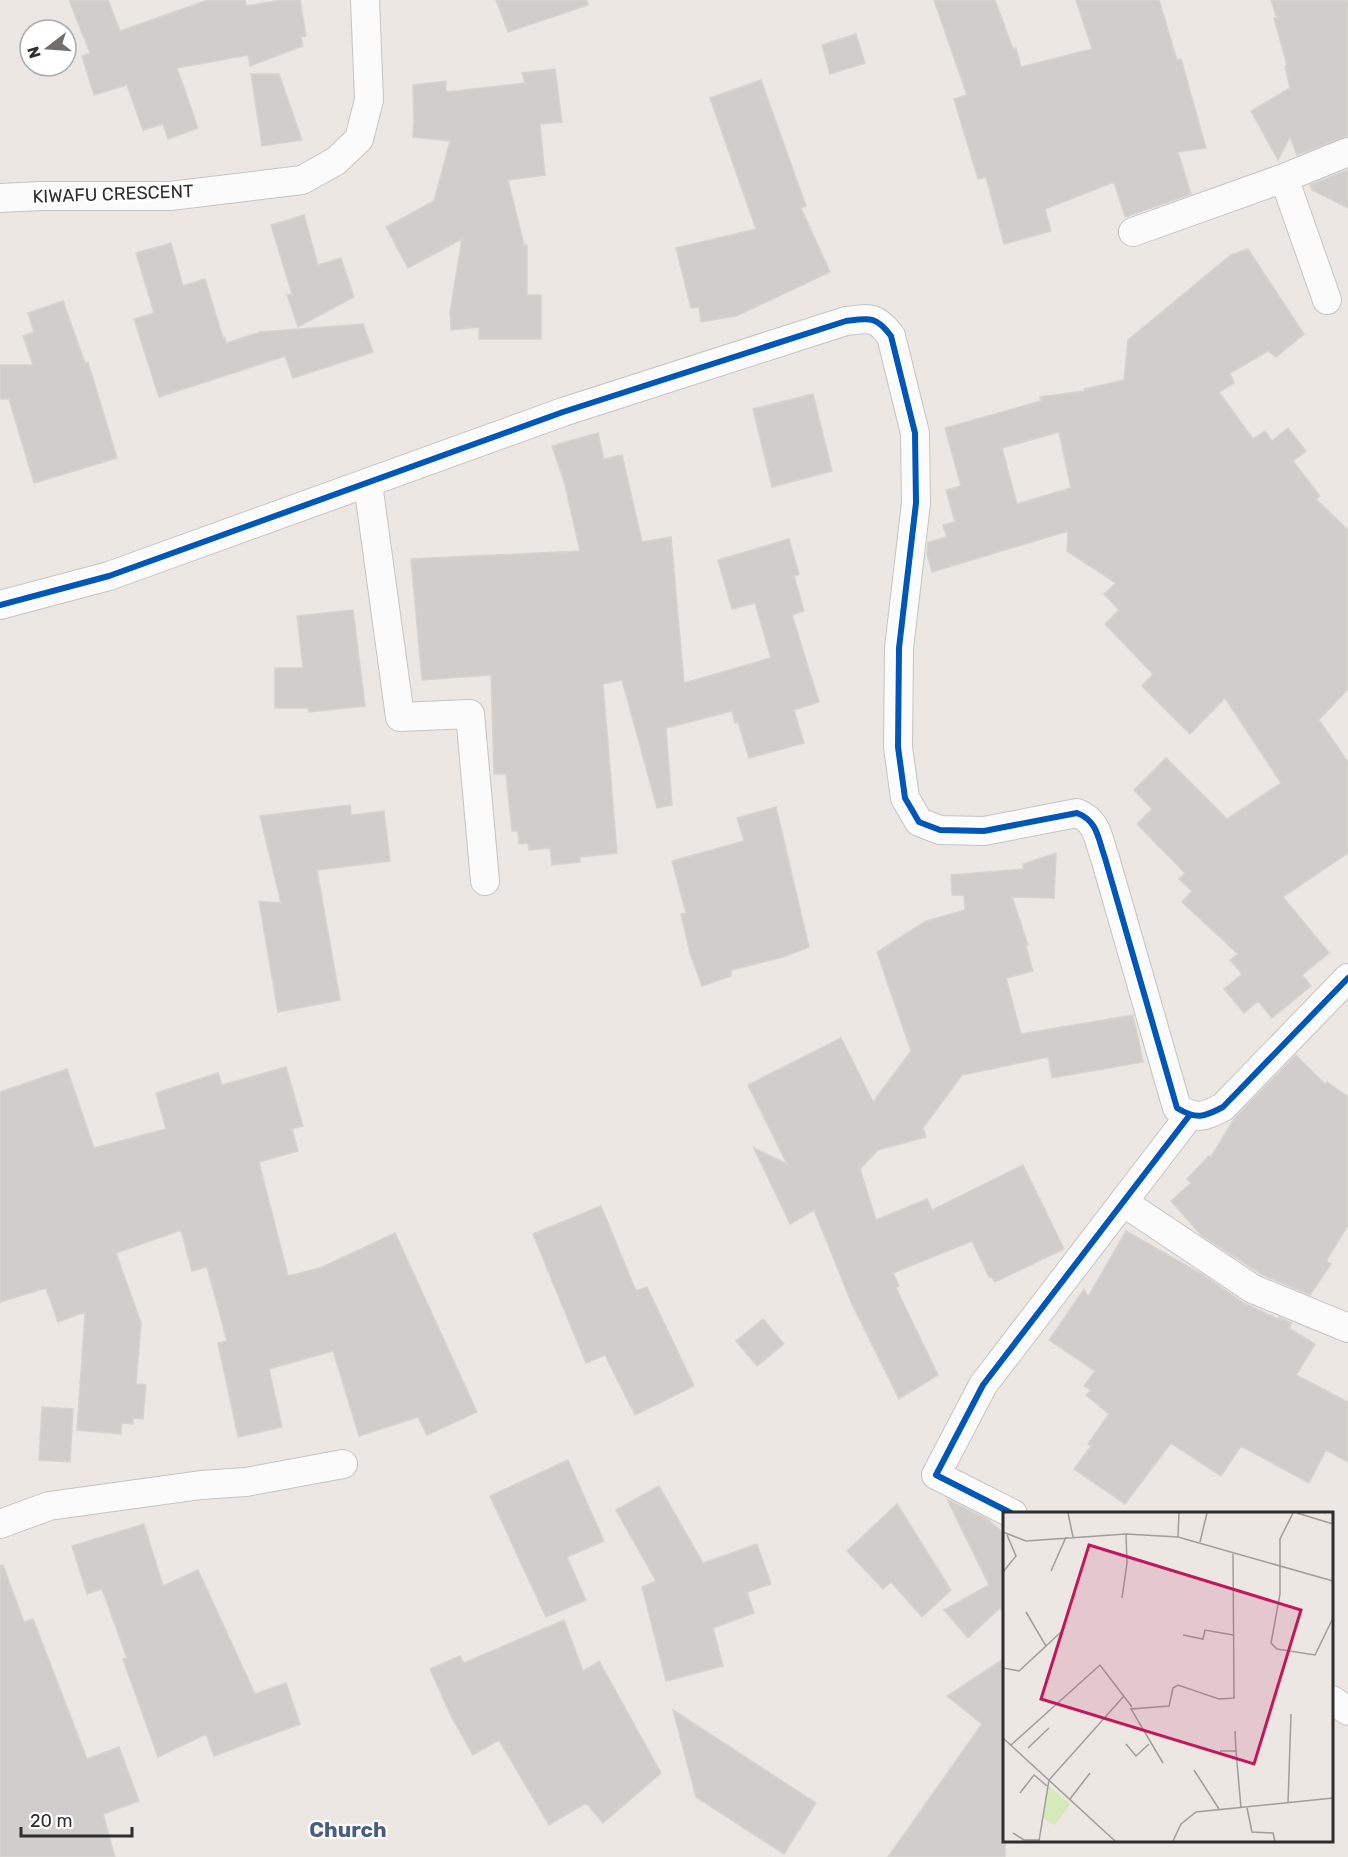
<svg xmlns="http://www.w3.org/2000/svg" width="1348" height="1857" font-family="Rubik,sans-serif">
<rect width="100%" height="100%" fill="#ece7e3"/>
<!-- building -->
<path fill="#d1cdca" stroke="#d7d3cf" stroke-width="1.5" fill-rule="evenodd" d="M69,0H108L120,31L208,0H245L246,6L282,0H300L306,36L301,37L303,46L250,66L248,55L177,68L198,128L168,139L163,124L143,130L127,85L94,95L82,56L90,53Z
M496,0H587L588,5L508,32Z
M934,0H995L1013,49L1016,48L1021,67L1092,49L1076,0H1159L1177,60L1181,59L1206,148L1178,152L1191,194L1125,217L1114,182L1045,209L1051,231L1004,244L986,177L978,179L954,99L967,95Z
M1271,0H1348V136L1297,155L1290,137L1278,160L1251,111L1290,88L1285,66L1287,65L1274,18H1277Z
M856,34L865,63L830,74L822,45Z
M555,69L562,122L540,124L545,175L508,180L524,245H527V295H541V339H479V327L451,330L450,312L462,239L408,268L386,227L434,201L450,141L413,137L414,122L413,85L446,81V92L525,83L522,73Z
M251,74H279L302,140L262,146Z
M761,80L806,206L801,208L830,272L736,316L701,322L699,307L691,308L676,248L756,229L710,98Z
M1348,170V208L1312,190L1310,185Z
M304,215L318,265L341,258L354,297L298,327L287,295L292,294L271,225Z
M171,243L183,286L205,279L223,338L225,337L226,343L261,332L363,324L373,352L293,378L285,356L159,397L134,319L154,313L136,253Z
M1248,249L1304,334L1276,357L1268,351L1230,373L1234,383L1219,392L1253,439L1265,431L1272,441L1288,428L1306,451L1293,461L1320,496L1316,499L1348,530V689L1319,720L1348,762V853L1283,897L1329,953L1302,975L1311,986L1272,1018L1258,1001L1244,1013L1224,989L1242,974L1230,960L1238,954L1182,902L1192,891L1179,879L1185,873L1137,824L1152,809L1134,790L1166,758L1227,819L1281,783L1225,698L1190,734L1142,686L1153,674L1105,624L1119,610L1104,594L1116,583L1067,551L1068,531L932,572L927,554L928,542L947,537L943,525L955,522L946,490L961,486L945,428L1041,401L1040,397L1084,391V389L1124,380L1128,340L1231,255ZM1059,432L1071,488L1017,504L1002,448Z
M63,301L85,363L88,362L117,458L34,483L9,399H0V365H33L23,336L34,332L28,313Z
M813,394L832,471L772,487L753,409Z
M598,433L604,459L622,455L642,542L671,537L684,683L771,658L755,603L732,609L718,560L789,539L799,574L794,576L804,611L792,615L819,702L794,710L804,743L749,758L738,722L735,723L732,711L666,728L672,805L657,808L622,680L603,684L617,853L580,857V862L552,865L550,848L529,850L528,843L519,844L518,831H512L506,774H494L491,675L422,680L411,559L580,551L564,481L552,446Z
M353,610L365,706L309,712L308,708H275V668H303L297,616Z
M350,805L351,815L384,811L390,861L317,870L340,1000L278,1012L259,901L281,903L260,816Z
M776,807L809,947L783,957L731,970V976L702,986L690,953L681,914L686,913L672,861L744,841L737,818Z
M1056,853L1054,898L1012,897L1028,945L1026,946L1033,971L1006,978L1021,1034L1133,1015L1143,1062L1052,1078L1048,1057L962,1075L923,1128L926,1137L878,1150L860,1169L876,1220L927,1199L932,1210L1023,1165L1064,1249L995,1282L991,1276L989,1277L972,1241L893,1273L899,1286L896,1288L938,1375L899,1399L852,1304L814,1210L790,1224L754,1148L787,1164L748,1085L841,1038L873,1102L911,1051L877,952L926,921L965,910L964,895H952L951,875L1023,869V864Z
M1296,1055L1325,1084L1327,1082L1348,1097V1225L1326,1261L1331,1264L1310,1295L1261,1274L1201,1235L1171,1201L1191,1183L1187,1179L1209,1156L1211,1157L1234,1119Z
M286,1067L303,1126L292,1129L298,1151L259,1162L288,1276L320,1268L395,1233L477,1412L427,1435L418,1417L359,1436L333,1351L269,1369L282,1427L238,1437L218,1343L227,1341L207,1267L192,1271L181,1230L116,1253L141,1323L136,1384L146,1385L143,1419L133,1418V1424L122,1423L121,1434L77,1430L85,1312L58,1322L46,1288L0,1302V1092L67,1069L94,1148L166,1129L156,1093L218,1073L222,1085Z
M601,1206L636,1291L647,1287L694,1386L635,1415L605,1355L586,1363L533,1234Z
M1126,1231L1203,1275L1244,1303L1282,1321L1278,1317L1292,1323L1289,1328L1315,1344L1296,1375L1348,1402V1462L1326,1450L1309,1483L1241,1446L1221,1476L1171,1443L1125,1504L1074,1469L1091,1446L1088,1444L1109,1414L1086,1395L1091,1390L1084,1386L1095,1371L1049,1340L1084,1289L1088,1297Z
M763,1319L784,1344L757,1366L736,1341Z
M42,1407L73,1409L70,1462L39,1460Z
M568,1460L604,1541L567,1557L586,1600L546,1617L490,1496Z
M659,1486L703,1563L757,1544L771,1584L747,1592L754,1613L713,1628L723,1666L666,1681L642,1587L656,1581L616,1510Z
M947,1499L987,1519L1005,1534V1616L1000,1608L968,1638L944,1610L989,1585Z
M897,1504L951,1590L922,1617L891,1582L883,1589L847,1551Z
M144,1524L163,1586L198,1570L255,1694L286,1683L300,1724L214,1756L206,1734L158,1757L123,1659L127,1658L102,1589L87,1594L72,1546Z
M3,1565L24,1622L33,1619L87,1759L119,1747L139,1801L103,1814L115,1857H0V1566Z
M564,1620L583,1671L599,1661L661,1773L603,1823L586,1803L549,1825L499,1740L473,1755L451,1716L430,1669L460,1656L464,1663Z
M1005,1658V1857H888L982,1724L947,1696Z
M673,1710L816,1803L784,1854L696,1797Z"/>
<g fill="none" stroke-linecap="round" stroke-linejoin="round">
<defs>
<path id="street" d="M0,198L40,196H170L302,180L336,161L359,139L369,100L365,0
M1133,232L1284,178
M1327,300L1284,178L1348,152
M368,484L400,717L470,714L485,881
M0,605L109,576L563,412L846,321C870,318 876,316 891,336L915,433L916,503L899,648L898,747L905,798L919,822L940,830L984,831L1077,813C1098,821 1098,839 1105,858L1177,1108C1197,1120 1204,1117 1223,1107L1348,978
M1123,1202L1253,1289L1348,1328
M1013,1514L936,1475L983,1385L1189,1116
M0,1524L49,1506L201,1485L246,1482L343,1464
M1332,1700L1348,1711"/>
</defs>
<!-- street casing -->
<use href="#street" stroke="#c5c4c4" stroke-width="30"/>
<!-- street -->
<use href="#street" stroke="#fcfbfb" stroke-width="28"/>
<defs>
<path id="cycleway" d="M0,605L109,576L563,412L846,321C870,318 876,316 891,336L915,433L916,503L899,648L898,747L905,798L919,822L940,830L984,831L1077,813C1098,821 1098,839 1105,858L1177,1108C1197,1120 1204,1117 1223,1107L1348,978
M1013,1514L936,1475L983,1385L1189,1116"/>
</defs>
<!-- cycleway casing -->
<use href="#cycleway" stroke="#fff" stroke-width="10"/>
<!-- cycleway -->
<use href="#cycleway" stroke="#0057b8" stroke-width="6"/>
</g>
<g text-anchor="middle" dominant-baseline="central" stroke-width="4.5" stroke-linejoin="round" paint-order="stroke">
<!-- street labels -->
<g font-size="18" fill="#2e2e2e" stroke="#fff">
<text transform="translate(113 194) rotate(-2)">KIWAFU CRESCENT</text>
</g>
<!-- quarter labels -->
<g font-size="21" font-weight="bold" fill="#485d84" stroke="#fff">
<text x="348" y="1829">Church</text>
</g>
</g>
<!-- overview -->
<g transform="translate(1003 1512)">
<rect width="330" height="330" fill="#ece7e3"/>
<path d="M46,274L67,292L52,313L40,306Z" fill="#d5e9b9"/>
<path fill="none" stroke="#a09d9b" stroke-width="1.5" d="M65,1L70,25M290,1L277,27V82L268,131L274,137L312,143L330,106M294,1L330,12M0,20L23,29L123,22L175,25L330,69M175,25L176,1M197,30L204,1M48,59L63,25M0,60L13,44L4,23M119,86L124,51L123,22M180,123L200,127L202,118L230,123M43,134L58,120M0,156L16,159L43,134L23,100M232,219L233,239M0,226L112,329M123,232L133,244L146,232M8,233L97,153L129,195M25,236L46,216M217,239H233L238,296M160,251L128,197L166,194L170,176L175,173L216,187L231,186L230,42M191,258L216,297M17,281L31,263L44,274M67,287L87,261M285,291L288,202M244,296L249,320L270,321L272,329M10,321L21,328H36M36,329L46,268L121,184M170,329L178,312L193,300L330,286"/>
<path fill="#c2185b" fill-opacity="0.15" stroke="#c2185b" stroke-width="3" d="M86,33L298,98L251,252L38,187Z"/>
<rect width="330" height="330" fill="none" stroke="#2e2e2e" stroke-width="3"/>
</g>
<!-- north arrow -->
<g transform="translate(48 48) rotate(253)"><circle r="28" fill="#ffffff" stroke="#ababab" stroke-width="1.5"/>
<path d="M0-4.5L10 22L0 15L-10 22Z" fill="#706f6d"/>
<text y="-9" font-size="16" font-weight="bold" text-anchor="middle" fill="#2e2e2e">N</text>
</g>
<!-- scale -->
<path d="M21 1827v9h111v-9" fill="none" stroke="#2e2e2e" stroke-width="3"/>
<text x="30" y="1827" font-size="18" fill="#2e2e2e" stroke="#ffffff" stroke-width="4.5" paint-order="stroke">20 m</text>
</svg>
